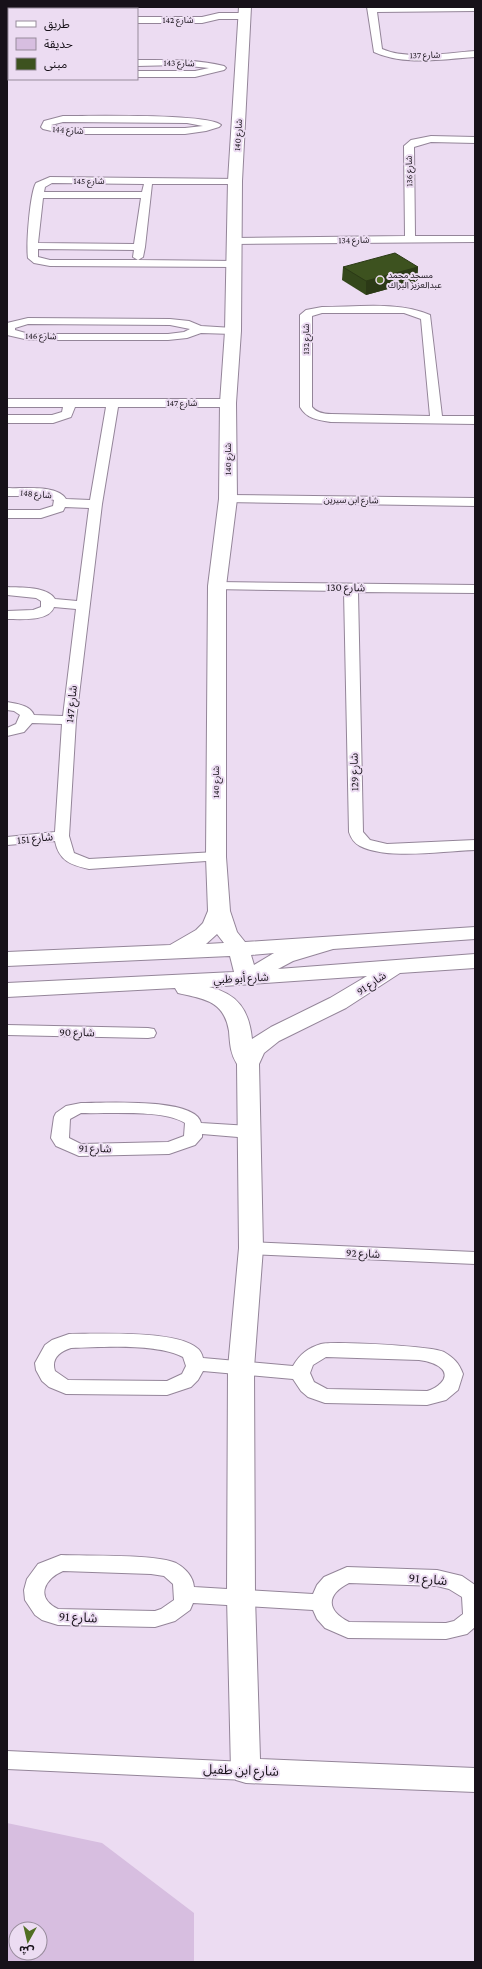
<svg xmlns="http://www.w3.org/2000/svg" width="482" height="1969" font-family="'Crimson Pro','Noto Sans Arabic',serif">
<rect width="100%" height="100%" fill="#ecdcf2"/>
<!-- green -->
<path fill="#d7bee0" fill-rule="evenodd" d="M7,1823L102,1843L194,1913V1962H7ZM16,1929H40V1953H16Z"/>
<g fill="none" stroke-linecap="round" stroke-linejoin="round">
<defs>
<path id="street" d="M367,7H475V11L377,12L382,49C406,60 448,53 475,51V57C443,59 404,66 374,52Z
M219,13H245L250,16L245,19H219L202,23H137V17H202Z
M137,60C167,60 195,59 224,66L226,68L224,70L195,77H137V71H195L209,68L179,65L137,66Z
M63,116C86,116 210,113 221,125L219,127L206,131L185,134H64L43,129L41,127L44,121ZM63,122L187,123L203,126L185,128H64L51,125Z
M431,136L475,137V143L431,142L414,147L415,236H475V242L234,244L229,241L234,238L405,236L404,146L411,140Z
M50,177L239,179L240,181L239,183L235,184H152L145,247L143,257L138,260L235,261L240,264L235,267L50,266L34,263L28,258C26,244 30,193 36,183ZM52,183L144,184L142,192H44L45,187ZM43,198H141L134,244L38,243ZM38,249L134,250L133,257L138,260H50L38,257Z
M322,307C356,307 399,301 430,315L442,416H475V424L331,422C318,420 307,419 300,407V315L306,310ZM322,313H404L421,319L430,416L331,414C324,414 317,413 312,407V316Z
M28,318L170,319L189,321L201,326L233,328L239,331L233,334L201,333L187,338L168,340H29L7,335V323ZM28,324L170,325L190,329L184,332L168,334H29L15,330V328Z
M7,399H228L234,403L228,407H118L102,504L76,720L69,836L74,853L89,859L216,852L221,854L224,857L221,860L89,869C71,865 59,861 55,841L7,845V837L55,832L62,724L32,723L24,732L7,736V728L16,724L20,715L14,711L7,710V702C17,704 30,705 34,715L63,716L76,609L54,607C49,622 20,619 7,619V611L33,610L41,607V601L36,598L7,595V587C21,588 47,586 55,599L77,601L89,508L65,507L63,511L41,518H7V510H40L53,506L54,500L42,496H7V488C22,489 57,484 66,499L90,500L106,407H75L71,417L53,423H7V415H52L62,412L63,407H7Z
M228,495L475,498V506L224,502L222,499L224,496Z
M217,582L475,585V593L358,592L363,832L370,840L387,844L475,840V850C444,851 387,860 360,846C354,843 351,838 349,832L344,591L212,589L210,586L212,583Z
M7,1025L148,1028L154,1029L156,1033L154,1037L148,1038L7,1035Z
M81,1103C102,1103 196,1097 201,1123L250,1126L256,1128L259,1132L256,1136L250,1138L202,1134V1137L195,1145L169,1154L79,1156L56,1146L51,1138L54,1117L56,1113L66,1106ZM81,1113C107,1114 164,1109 185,1123L184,1136L168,1142L81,1144L69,1138L70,1119Z
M251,1242L475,1252V1264L251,1254L245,1252L242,1248L245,1244Z
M69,1334C97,1334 176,1330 197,1348C200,1350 202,1354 203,1358L293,1366C300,1354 308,1348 321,1344C335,1341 432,1346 444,1352C454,1358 459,1363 463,1374L458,1390L446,1400L427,1405L325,1403L308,1397L301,1391L293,1379L203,1371L198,1380L191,1387L167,1395L66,1394L49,1387L42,1381L36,1370L35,1363L45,1345L52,1340ZM71,1348C101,1347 157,1343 183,1357L186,1366L182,1374L167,1381L68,1380L55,1371C51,1359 59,1352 71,1348ZM326,1357L419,1360C427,1361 436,1363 442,1369C451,1379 435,1389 427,1391L327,1389L314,1382L310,1373L313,1365Z
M61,1555C86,1556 156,1554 176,1563C185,1568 193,1576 194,1587L313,1594L317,1585L324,1577L347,1567L437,1570L462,1576L475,1585V1627L467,1634L446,1639L348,1638L325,1628L317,1619L313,1610L193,1603L190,1610L175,1621L155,1627L58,1625L42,1620L35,1615L25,1600L24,1590L27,1579L38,1564ZM63,1571L151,1574L164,1576L173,1584L174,1600L161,1609L155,1611L58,1609C35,1598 44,1579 63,1571ZM349,1583L437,1586L449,1589L462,1597L463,1614L454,1621L446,1623L349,1622C325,1610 327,1594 349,1583Z
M7,1751L246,1762L254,1765L257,1771L254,1777L246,1780L7,1769Z"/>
<path id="secondary" d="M239,7H251L242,181L241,331L236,403L237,499L226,586V857L230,911L237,932L245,942L475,927V939L333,949L293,961L278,969L475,954V968L400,973L346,1008L279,1041L264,1053L259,1064L263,1248L254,1368L255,1597L260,1759L475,1768V1792L246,1783L236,1780L231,1771L227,1597L228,1368L239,1248L237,1064C230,1053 230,1043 229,1031C224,1000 203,999 178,993L175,988L7,997V983L234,972L230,956L7,966V952L170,945L196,930L203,923L208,911L206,857L208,586L219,499L220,403L225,331L228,181ZM217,934L224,943L206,944ZM274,953L254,965L251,955ZM367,976L330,998L271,1027L252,1039C249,1010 238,994 209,987Z"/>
</defs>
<!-- street casing -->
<use href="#street" stroke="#948599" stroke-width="2"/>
<!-- secondary casing -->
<use href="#secondary" stroke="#948599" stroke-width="2"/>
<!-- street -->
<use href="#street" fill="#fff" fill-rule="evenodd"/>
<!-- secondary -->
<use href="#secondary" fill="#fff" fill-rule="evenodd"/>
</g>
<!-- wall -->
<path fill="#34471b" d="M343,267H418L417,281L366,295L342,280Z"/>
<!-- shaded-wall -->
<path fill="#2b3916" d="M418,267L417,281L366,295V281Z"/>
<!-- building -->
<path fill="#3d521f" stroke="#2b3916" d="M395,253L418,267L366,281L343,267Z"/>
<!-- markers -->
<circle fill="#506e22" stroke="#ecdcf2" stroke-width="1.5" cx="380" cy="280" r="4"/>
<g text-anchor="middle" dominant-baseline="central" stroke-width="4" stroke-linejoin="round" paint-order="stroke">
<!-- far-street labels -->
<g font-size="9" fill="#171119" stroke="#ecdcf2">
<text x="178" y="20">شارع 142</text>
<text transform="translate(425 55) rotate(-1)">شارع 137</text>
<text transform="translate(179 63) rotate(1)">شارع 143</text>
<text transform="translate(68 130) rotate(4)">شارع 144</text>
<text transform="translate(238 135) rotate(-86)">شارع 140</text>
<text transform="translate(409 171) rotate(-91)">شارع 136</text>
<text x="89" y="181">شارع 145</text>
<text transform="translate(354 240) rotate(-1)">شارع 134</text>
<text transform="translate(41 336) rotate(1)">شارع 146</text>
<text transform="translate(306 339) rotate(-90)">شارع 132</text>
<text x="182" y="403">شارع 147</text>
<text transform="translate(228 459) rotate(-90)">شارع 140</text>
<text transform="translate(36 494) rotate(5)">شارع 148</text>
<text transform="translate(351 500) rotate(1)">شارع ابن سيرين</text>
<text transform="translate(216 782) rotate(-90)">شارع 140</text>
</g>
<!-- far-poi labels -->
<g font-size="9" fill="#171119" stroke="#ecdcf2" text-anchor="start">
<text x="388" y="275">مسجد محمد<tspan x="388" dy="10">عبدالعزيز البراك</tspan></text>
</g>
<!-- street labels -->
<g font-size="11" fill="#171119" stroke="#ecdcf2">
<text transform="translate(346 587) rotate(1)">شارع 130</text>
<text transform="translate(71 704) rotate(-84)">شارع 147</text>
<text transform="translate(354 772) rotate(-91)">شارع 129</text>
<text transform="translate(35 838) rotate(-6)">شارع 151</text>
<text transform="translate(241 978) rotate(-3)">شارع أبو ظبي</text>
<text transform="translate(371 983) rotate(-34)">شارع 91</text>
<text transform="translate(77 1032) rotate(1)">شارع 90</text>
<text transform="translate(95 1148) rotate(1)">شارع 91</text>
<text transform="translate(363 1253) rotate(3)">شارع 92</text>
</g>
<!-- near-street labels -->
<g font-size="13" fill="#171119" stroke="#ecdcf2">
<text transform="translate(428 1579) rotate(5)">شارع 91</text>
<text transform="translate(78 1617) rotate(3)">شارع 91</text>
<text transform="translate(241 1770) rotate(2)">شارع ابن طفيل</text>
</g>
</g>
<!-- border -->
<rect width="482" height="1969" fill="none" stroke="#171119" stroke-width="16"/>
<!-- legend -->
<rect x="8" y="8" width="130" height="72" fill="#ecdcf2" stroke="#978b9b"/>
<rect x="16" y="21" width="20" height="6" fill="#ffffff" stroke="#978b9b"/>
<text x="44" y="28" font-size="12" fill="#171119">طريق</text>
<rect x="16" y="38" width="20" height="12" fill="#d7bee0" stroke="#978b9b"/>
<text x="44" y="48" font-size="12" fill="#171119">حديقة</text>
<rect x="16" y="58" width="20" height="12" fill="#3d521f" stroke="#978b9b"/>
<text x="44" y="68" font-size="12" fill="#171119">مبنى</text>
<!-- north arrow -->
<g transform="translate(28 1941) rotate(188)"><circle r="19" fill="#ecdcf2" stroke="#978b9b"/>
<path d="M0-3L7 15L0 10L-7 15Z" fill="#506e22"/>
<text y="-6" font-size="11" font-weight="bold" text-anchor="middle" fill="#171119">ش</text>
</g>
</svg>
